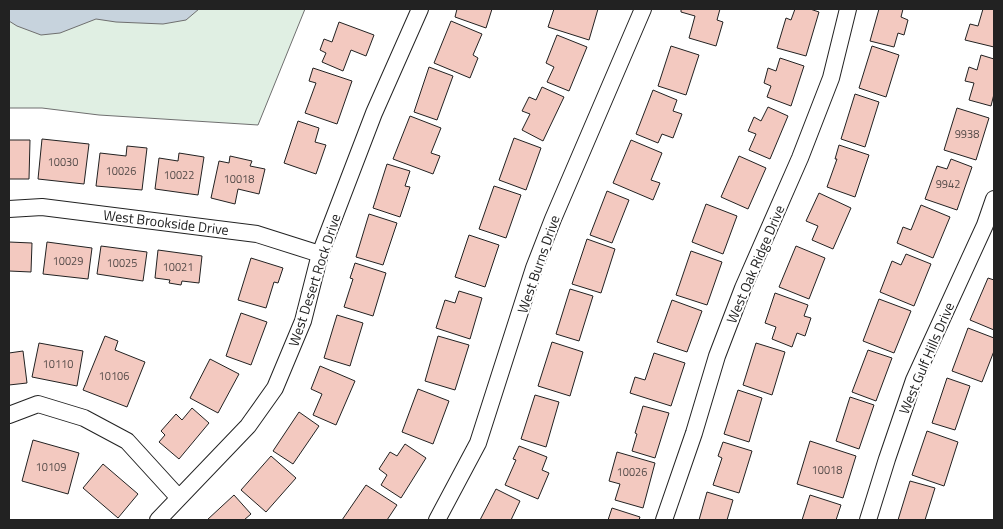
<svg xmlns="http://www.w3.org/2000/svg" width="1003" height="529" font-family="'Titillium Web',sans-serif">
<rect width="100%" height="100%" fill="#fff"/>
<!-- green -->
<path fill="#e0efe3" stroke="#6f6f6f" d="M9,9H305L258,125L99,115L42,108H9Z"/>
<!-- water -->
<path fill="#c7d3dd" stroke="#6f6f6f" d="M9,9H199L186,20L163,24L116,22L96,19L60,33L41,35L17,26L9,21Z"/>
<!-- building -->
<path fill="#f3c9c0" stroke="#222" d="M457,9H492L486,28L455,17Z
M554,9H598L589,40L548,27Z
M681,9H720L717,20L723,22L716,46L689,38L695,16L681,12Z
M795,9H810L819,12L806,56L777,48L786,18L791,20Z
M879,9H903L901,17L908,20L904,35L898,33L894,47L870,41Z
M983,9H994V47L965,40L970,24L978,26Z
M451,21L482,34L473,55L478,58L470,78L434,63Z
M339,22L374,35L366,56L351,50L343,71L322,62L326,53L320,50L324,39L332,42Z
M557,35L587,47L569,91L547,82L554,67L546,63Z
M671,46L699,55L686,95L658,86Z
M872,46L899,55L886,97L859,88Z
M981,55L994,59V94L991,106L969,100L974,83L965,81L969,67L977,70Z
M780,58L804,66L791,106L767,97L771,86L764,83L768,68L776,71Z
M429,67L453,76L437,120L414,112Z
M313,68L352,81L337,124L305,113L316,83L309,81Z
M542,87L564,97L543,141L522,130L530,114L522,111L529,97L536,100Z
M653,90L677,100L673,111L682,114L673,138L662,134L658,143L636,134Z
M855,94L879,102L865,147L841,139Z
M768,107L788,116L770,159L749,150L756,134L748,131L754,117L761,121Z
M957,108L989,118L976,160L944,150Z
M410,116L441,128L431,153L440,156L433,174L393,159Z
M298,121L319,128L315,142L326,145L316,174L284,163Z
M514,138L541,148L526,190L499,180Z
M42,139L89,144L84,184L38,179Z
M9,140H30L29,179H9Z
M631,140L662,153L651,180L660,183L653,200L613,183Z
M839,145L869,155L855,197L827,187L837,159H835Z
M127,146L147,148L142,190L96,186L100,153L126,156Z
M179,153L204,157L198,195L155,189L159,158L178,161Z
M230,156L252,161L250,166L265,169L259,194L238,189L235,204L211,198L219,161L229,163Z
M739,156L766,168L748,209L721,197Z
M951,159L972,167L957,210L925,199L937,166L947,169Z
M387,164L410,171L405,186L410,187L400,217L373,208Z
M494,186L521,195L506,238L479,229Z
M607,191L629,200L612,243L590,235Z
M819,193L851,208L833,249L812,240L818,226L806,221Z
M706,204L737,216L723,254L692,242Z
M921,205L950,217L933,258L897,243L903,227L911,230Z
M369,214L397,223L383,265L356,257Z
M469,235L499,245L485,287L455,277Z
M587,239L615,249L601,293L572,284Z
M9,242L32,243L31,272L9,271Z
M47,242L92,248L88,279L43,274Z
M101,246L147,252L143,281L97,274Z
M796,246L825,258L809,299L779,287Z
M158,250L202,256L199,283L182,281L181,285L169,283L170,280L155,278Z
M691,251L722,262L707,305L676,295Z
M906,254L931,264L914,306L880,292L892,261L901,265Z
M251,258L283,268L278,283L274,282L266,308L238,300Z
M355,263L386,273L373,316L344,307L353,279L350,278Z
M988,278L994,280V330L970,320Z
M570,289L593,296L579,341L556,334Z
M459,291L482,298L470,339L436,328L445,300L455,303Z
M775,293L808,305L804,316L811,318L805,336L797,333L792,347L772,339L776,327L765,323Z
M879,299L911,311L894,353L863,341Z
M672,300L702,311L687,352L657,342Z
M241,313L267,322L251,365L226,356Z
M337,315L363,323L350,366L324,358Z
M968,328L994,338V351L982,382L952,371Z
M105,336L118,341L115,350L145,362L127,407L83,390Z
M438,336L469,345L455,390L425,381Z
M552,342L583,352L570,396L538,386Z
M39,343L83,351L77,386L32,377Z
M756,343L785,352L772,395L743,385Z
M868,350L892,358L876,401L852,392Z
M23,351L27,383L9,385V353Z
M654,353L685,363L671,406L630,393L635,377L645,380Z
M210,359L239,374L218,413L190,398Z
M320,366L355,381L336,425L313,415L322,394L311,389Z
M947,378L970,386L955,430L932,423Z
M418,389L449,401L433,444L402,432Z
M738,390L762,398L749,442L724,434Z
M535,395L559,402L546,447L521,439Z
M850,397L874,405L859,449L836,441Z
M643,406L669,413L655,458L632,451L637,434L635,433Z
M192,408L209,423L179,459L159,442L165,435L161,431L176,414L182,420Z
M299,412L319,426L293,464L273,451Z
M927,431L958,442L944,486L912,475Z
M33,440L79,453L68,494L22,481Z
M810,441L856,456L843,498L797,484Z
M723,442L752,451L739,493L713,485L722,458L718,456Z
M405,444L426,458L401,498L381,485L387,475L379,469L390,452L397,456Z
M519,446L547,457L542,470L549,473L538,499L505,485L516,460L513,459Z
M617,452L655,463L643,508L615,500L620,484L609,481Z
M271,456L296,478L266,512L241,490Z
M103,464L138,494L118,518L83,488Z
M910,481L935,488L925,520H898Z
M366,485L397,505L387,520H342Z
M496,489L520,501L511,520H480Z
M707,492L733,500L727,520H699Z
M234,495L251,514L244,520H207Z
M810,495L841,505L836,520H802Z
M612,508L640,517L639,520H608Z"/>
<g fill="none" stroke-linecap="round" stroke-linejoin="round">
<defs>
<path id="minor" d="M9,209L42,207L257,234L320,254
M9,415L38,404L84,418L127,441L179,498
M158,520L248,426L275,388L303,321L320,254L374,113L420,9
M437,520L478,443L534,268L553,219L643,9
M664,520L694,433L717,356L743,288L800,158L831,78L848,9
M868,520L887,459L914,380L985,225L994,199"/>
</defs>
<!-- minor casing -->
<use href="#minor" stroke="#222" stroke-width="18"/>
<!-- minor -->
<use href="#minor" stroke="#fff" stroke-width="16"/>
</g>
<g text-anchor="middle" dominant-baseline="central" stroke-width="4" stroke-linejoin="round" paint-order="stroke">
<!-- number labels -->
<g font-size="11" fill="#564c4a">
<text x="967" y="134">9938</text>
<text x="63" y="162">10030</text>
<text x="121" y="171">10026</text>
<text x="179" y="175">10022</text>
<text x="239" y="179">10018</text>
<text x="948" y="184">9942</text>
<text x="68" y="261">10029</text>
<text x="122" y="263">10025</text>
<text x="178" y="267">10021</text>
<text x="58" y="364">10110</text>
<text x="114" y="376">10106</text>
<text x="51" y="467">10109</text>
<text x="827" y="470">10018</text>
<text x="632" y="472">10026</text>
</g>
<!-- street labels -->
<g font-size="14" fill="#222" stroke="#fff">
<text transform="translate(166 222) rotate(7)">West Brookside Drive</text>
<text transform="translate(538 264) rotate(-71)">West Burns Drive</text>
<text transform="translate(755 264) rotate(-67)">West Oak Ridge Drive</text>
<text transform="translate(314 280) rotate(-72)">West Desert Rock Drive</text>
<text transform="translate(926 358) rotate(-67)">West Gulf Hills Drive</text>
</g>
</g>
<!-- border -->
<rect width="1003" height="529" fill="none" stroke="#222222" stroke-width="20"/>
</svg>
